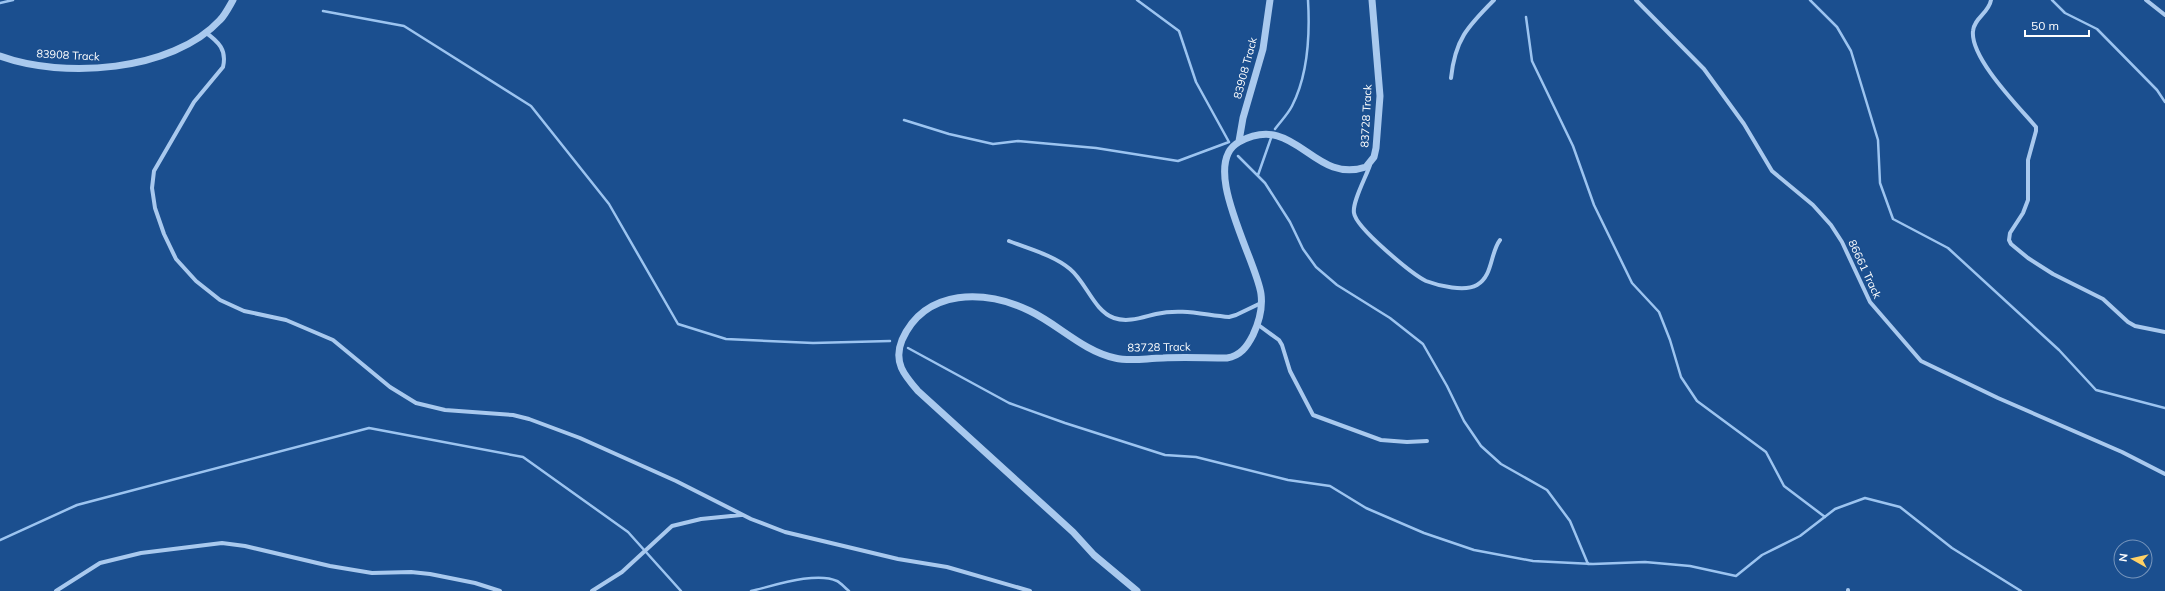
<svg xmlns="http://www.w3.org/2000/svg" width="2165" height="591" font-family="Mulish,sans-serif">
<rect width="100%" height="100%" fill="#1b4f8f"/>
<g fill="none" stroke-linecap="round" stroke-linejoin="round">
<!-- stream -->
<path stroke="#9cc4f0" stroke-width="2.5" d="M1810,0L1837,27L1851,51L1878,140L1880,183L1893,219L1948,248L2059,350L2096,390L2165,408
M2052,0L2065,13L2097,29L2157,90L2165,102
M0,3L13,0
M323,11L404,26L531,106L609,204L678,324L726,339L813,343L890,341
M1526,17L1532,61L1573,146L1594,205L1632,283L1659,312L1670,340L1681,377L1697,401L1766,452L1784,486L1825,517
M904,120L949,134L993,144L1018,141L1096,148L1178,161L1229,142L1196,82L1179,31L1137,0
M1275,129C1281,121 1288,114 1292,106C1308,75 1310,34 1308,0
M1238,156L1265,183L1290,222L1303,249L1316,267L1337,285L1390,318L1423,344L1447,386L1464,421L1481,446L1501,464L1547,490L1570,521L1588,564
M1258,175L1271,138
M908,348L1009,403L1065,423L1165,455L1196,457L1288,480L1330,486L1366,508L1424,533L1474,550L1533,561L1593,564L1645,562L1690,566L1736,576L1762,555L1800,536L1835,509L1865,498L1900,507L1952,548L2021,591
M0,540L77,505L369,428L523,457L628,532L681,591
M751,591C773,586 816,571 837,581C841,583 845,588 849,591"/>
<!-- minor -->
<path stroke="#a9c9ee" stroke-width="4" d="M1636,0L1704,69L1744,124L1772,171L1813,205L1831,225L1842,242L1870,302L1921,361L1998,398L2122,452L2165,474
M1991,0C1989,13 1974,18 1973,31C1970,58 2019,107 2036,127V131L2028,160V200L2023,213L2010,233L2009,240L2011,244L2028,258L2053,274L2103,299L2128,322L2135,326L2165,332
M2146,0L2165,15
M205,32C219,42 227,50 223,67L194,102L154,171L152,188L155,208L164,234L176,259L196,281L220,300L244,311L286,320L333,340L390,387L416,403L445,410L513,415L529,419L580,438L676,481L751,519L785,532L898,559L947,567L1030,591
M1451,78C1455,40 1467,27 1494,0
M1370,165C1366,177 1352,202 1354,213C1356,228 1412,274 1426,281C1439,286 1465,292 1477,285C1493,276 1490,253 1500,240
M1009,241C1029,249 1053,255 1070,269C1086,282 1094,311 1114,318C1128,323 1143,317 1156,314C1182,308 1204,315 1229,317L1236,315L1261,303
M1257,324L1279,340L1282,345L1290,371L1313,415L1381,440L1407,442L1427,441
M56,591L100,563L141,553L222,543L245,546L330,566L372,573L411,572L430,574L475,583L500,591
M592,591L622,572L672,526L701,519L741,515
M1848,591V590"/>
<!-- tertiary -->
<path stroke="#a9c9ee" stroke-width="7" d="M0,56C63,79 172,72 220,20C225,15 229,7 233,0
M1239,141L1243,118L1263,49L1270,0
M1137,591L1094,555L1073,532L918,391C904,375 893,362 902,340C925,288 986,289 1030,311C1059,325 1083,351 1115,358C1131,362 1147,358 1163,358C1184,357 1205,358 1227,358C1240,356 1247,347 1253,335C1259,322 1263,309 1261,294C1257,261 1198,164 1239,142C1296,111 1312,185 1366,167L1374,157L1376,148L1380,96L1372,0"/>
</g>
<g text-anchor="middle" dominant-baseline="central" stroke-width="3" stroke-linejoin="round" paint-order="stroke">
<!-- street labels -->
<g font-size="11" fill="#fff" stroke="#1b4f8f">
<text transform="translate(68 55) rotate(3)">83908 Track</text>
<text transform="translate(1245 68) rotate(-75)">83908 Track</text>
<text transform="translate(1366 116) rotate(-87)">83728 Track</text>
<text transform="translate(1865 269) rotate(65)">86661 Track</text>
<text transform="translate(1159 347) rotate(-1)">83728 Track</text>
</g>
</g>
<!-- north arrow -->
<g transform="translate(2133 559) rotate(278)"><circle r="19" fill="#1b4f8f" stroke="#7695bc"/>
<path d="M0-3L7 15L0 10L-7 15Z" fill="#ffd166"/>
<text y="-6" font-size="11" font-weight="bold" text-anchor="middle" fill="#ffffff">N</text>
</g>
<!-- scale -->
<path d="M2025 30v6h64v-6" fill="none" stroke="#ffffff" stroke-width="2"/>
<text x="2031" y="30" font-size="12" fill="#ffffff" stroke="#1b4f8f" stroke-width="3" paint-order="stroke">50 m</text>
</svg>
